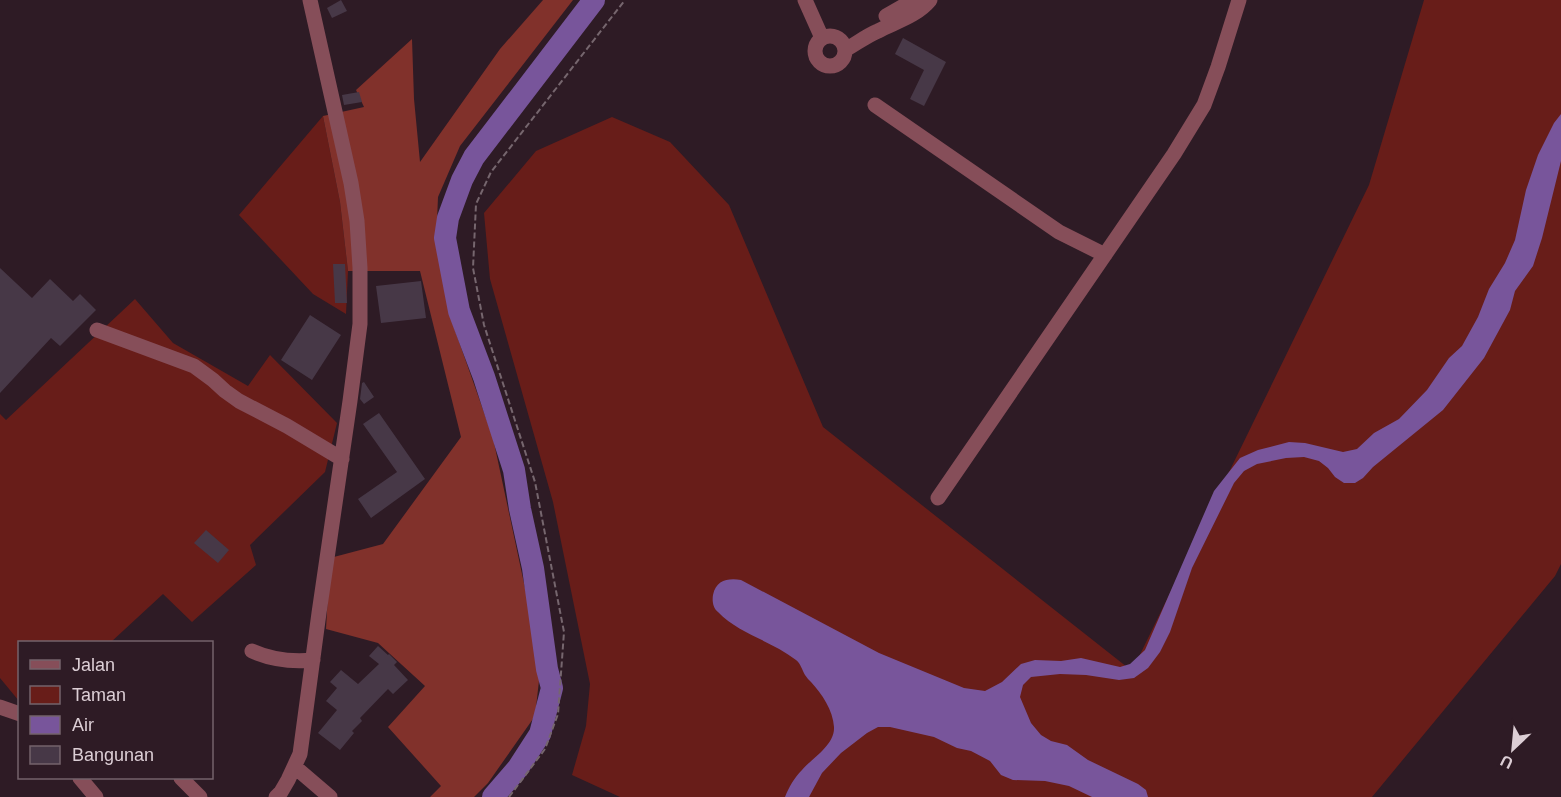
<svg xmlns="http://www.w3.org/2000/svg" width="1561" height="797" font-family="Helvetica,sans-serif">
<rect width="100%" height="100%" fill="#2e1b25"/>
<!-- green -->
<path fill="#681d19" d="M1424,0H1561V564L1555,576L1372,797H620L572,775L586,726L590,684L553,502L490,279L484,213L536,151L612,117L670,142L729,205L823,427L1132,671L1369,185Z
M323,116L340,202L348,271L346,314L313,294L239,215Z
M135,299L173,343L248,386L270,355L337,423L325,472L250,545L256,565L192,622L163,594L111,642H20L19,701L0,678V414L6,420Z"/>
<!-- forest -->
<path fill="#81312b" d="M543,0H573L460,146L438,197L436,245L451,319L493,438L541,663L535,716L488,783L474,797H430L441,786L388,727L425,686L378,643L326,629L330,558L383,544L461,437L420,271H348L340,202L323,116L364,107L356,90L412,39L414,99L420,162L500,49Z"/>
<!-- water -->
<path fill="#78559b" d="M1561,114V161L1542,238L1533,266L1515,291L1510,310L1484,358L1443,410L1373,467L1363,478L1355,483H1344L1335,477L1328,468L1319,461L1304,457L1286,458L1257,464L1244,471L1234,483L1192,568L1170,632L1160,652L1148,668L1134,678L1119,680L1086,675L1060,674L1031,677L1023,685L1020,697L1031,723L1041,735L1051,741L1067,745L1088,760L1138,784L1146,790L1148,797H1092L1069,786L1045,781L1013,780L1001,775L990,761L971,751L957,748L934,737L890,727H878L867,733L841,753L822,773L809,797H785C789,787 794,778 802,770C812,758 835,745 834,727C833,710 822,694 811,682C809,680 807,678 805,675C802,670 801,664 796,660C772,641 739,634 718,612C713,608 712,601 713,595C716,580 728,578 741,580L879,653L964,688L985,691L1002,682L1021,664L1035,660L1061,661L1081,658L1120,667L1130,664L1145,650L1214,491L1240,458L1258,450L1289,442L1305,443L1343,452L1357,449L1374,433L1399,419L1427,390L1449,358L1462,346L1478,317L1489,289L1505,263L1515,240L1526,190L1538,155L1554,123Z"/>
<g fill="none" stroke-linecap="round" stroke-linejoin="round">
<!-- river -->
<path stroke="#78559b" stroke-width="22" d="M493,797L518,768L540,734L552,688L547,669L533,568L520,509L514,470L484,377L459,311L445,238L448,218L462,180L474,157L594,0"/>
</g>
<!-- building -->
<path fill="#473847" d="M341,0L347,11L332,18L327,8Z
M903,38L946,62L924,106L910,99L924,70L895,54Z
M359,92L362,102L344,105L342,95Z
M333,264H345L347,303H335Z
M0,268L32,298L50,279L73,301L80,294L96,310L60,346L51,338L0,393Z
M421,281L426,318L381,323L376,286Z
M310,315L341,335L312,380L281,360Z
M364,382L374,397L364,404L360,399L362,383Z
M379,413L425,479L371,518L358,499L397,472L363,424Z
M206,530L229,550L218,563L194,543Z
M378,646L388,655L389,654L397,662L394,665L408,680L393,694L388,689L360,718L362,721L352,731L354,733L340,750L318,733L337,710L326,701L337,688L330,682L341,670L358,684L379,664L369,656Z"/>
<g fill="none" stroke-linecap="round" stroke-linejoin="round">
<!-- path -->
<path stroke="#76666e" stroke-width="2" stroke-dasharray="6 3" stroke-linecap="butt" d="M509,797L545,749L558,714L564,632L535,482L484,325L473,268L476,204L491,172L625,0"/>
<!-- minor -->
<path stroke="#864e59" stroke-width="15" d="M805,0L822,38
M886,16L914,0
M815 51a15 15 0 1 1 30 0a15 15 0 1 1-30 0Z
M845,50C856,44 866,36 878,31C895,22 917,16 930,0
M875,105L1059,232L1105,255
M97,330L194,366L213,380L225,391L239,401L287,426L342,459
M938,498L1174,154L1204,105L1218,67L1239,0
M252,651C272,660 291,662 313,660
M0,707L20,714
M295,767L330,797
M80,778L96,797
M181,778L200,797
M276,797L281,792L288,780L300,754L319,613L350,401L360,324V268L357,221L351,183L310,0"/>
</g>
<!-- legend -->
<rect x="18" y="641" width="195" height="138" fill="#2e1b25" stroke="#74636b" stroke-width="1.5"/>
<rect x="30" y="660" width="30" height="9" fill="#864e59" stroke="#74636b" stroke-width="1.5"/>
<text x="72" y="671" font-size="18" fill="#dcced5">Jalan</text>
<rect x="30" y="686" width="30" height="18" fill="#681d19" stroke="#74636b" stroke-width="1.5"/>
<text x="72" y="701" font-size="18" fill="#dcced5">Taman</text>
<rect x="30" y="716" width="30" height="18" fill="#78559b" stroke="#74636b" stroke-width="1.5"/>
<text x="72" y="731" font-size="18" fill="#dcced5">Air</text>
<rect x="30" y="746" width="30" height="18" fill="#473847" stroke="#74636b" stroke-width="1.5"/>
<text x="72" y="761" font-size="18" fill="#dcced5">Bangunan</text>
<!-- north arrow -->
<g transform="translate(1513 749) rotate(206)" stroke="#2e1b25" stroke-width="4.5" paint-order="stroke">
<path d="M0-4.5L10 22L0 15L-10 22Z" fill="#dcced5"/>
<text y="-9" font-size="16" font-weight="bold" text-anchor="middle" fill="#dcced5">U</text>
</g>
</svg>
